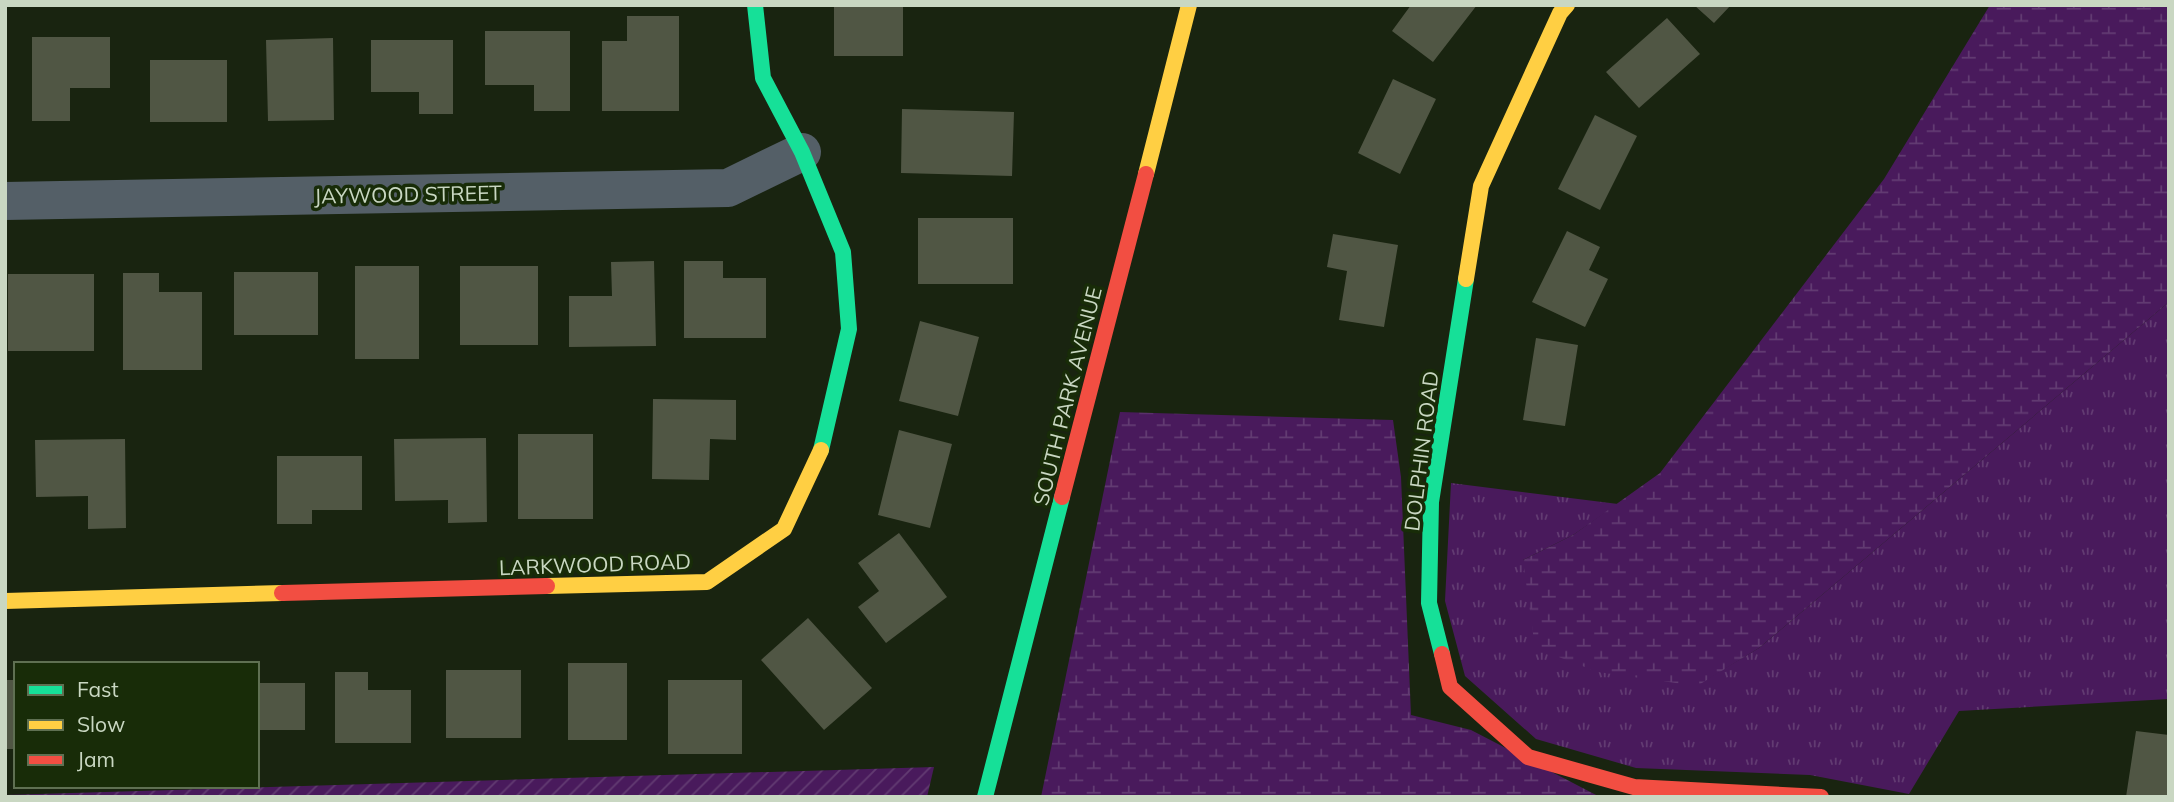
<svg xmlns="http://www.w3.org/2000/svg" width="2174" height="802" font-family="Mulish,sans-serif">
<defs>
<pattern id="grass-tufts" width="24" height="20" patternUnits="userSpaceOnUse" patternTransform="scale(1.75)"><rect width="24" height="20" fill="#491a5c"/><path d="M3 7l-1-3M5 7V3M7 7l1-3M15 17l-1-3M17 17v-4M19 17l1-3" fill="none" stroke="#623b72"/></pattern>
<pattern id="wetland-marsh" width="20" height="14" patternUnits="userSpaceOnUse" patternTransform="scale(1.75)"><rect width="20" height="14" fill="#491a5c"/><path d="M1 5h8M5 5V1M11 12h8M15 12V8" fill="none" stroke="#623b72"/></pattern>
<pattern id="garden-furrows" width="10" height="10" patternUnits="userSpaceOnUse" patternTransform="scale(1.75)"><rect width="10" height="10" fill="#491a5c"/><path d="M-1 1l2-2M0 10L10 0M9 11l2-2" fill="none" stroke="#623b72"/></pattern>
</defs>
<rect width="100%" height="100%" fill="#192410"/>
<!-- grass -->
<path fill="url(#grass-tufts)" d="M2169,302V699L1959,711L1909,794L1810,775L1636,768L1536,739L1465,676L1445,601L1451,483L1618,504L1573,535L1523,560L1697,685L1759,648Z"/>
<!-- wetland -->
<path fill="url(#wetland-marsh)" d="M1990,5H2169V302L1759,648L1697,686L1598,672L1535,648L1523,560L1573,535L1660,473L1884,179Z
M1120,412L1393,420L1401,477L1411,715L1471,730L1600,797H1041Z"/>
<!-- garden -->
<path fill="url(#garden-furrows)" d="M934,767L927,797H5V795Z"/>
<!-- building -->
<path fill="#505644" d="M834,5H903V56H834Z
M1411,5H1477L1433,62L1392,31Z
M1694,5H1731L1714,23Z
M627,16H679V111H602V41H627Z
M1667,18L1700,54L1639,108L1606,72Z
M485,31H570V111H534V85H485Z
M32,37H110V88H70V121H32Z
M333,38L334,120L268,121L266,40Z
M371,40H453V114H419V92H371Z
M150,60H227V122H150Z
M1393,79L1436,99L1400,174L1358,153Z
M902,109L1014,112L1012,176L901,173Z
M1595,115L1637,136L1600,210L1558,189Z
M918,218H1013V284H918Z
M1567,231L1600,247L1589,270L1608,279L1585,327L1532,302Z
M1333,234L1398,245L1384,327L1339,320L1347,271L1327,267Z
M654,261L656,346L569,347V296H612L611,262Z
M684,261H723V278H766V338H684Z
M355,266H419V359H355Z
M460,266H538V345H460Z
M234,272H318V335H234Z
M123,273H159V292H202V370H123Z
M8,274H94V351H8Z
M920,321L979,337L958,416L899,401Z
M1536,338L1578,345L1565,426L1523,420Z
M653,399L736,400V440L710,439L709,480L652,479Z
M899,430L952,444L930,528L878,515Z
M518,434H593V519H518Z
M486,438L487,522L448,523V500L395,501L394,439Z
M125,439L126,528L88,529V496L36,497L35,440Z
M277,456H362V510H312V524H277Z
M899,533L947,597L886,643L858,607L879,591L858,563Z
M808,618L872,688L824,730L761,660Z
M568,663H627V740H568Z
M446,670H521V738H446Z
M335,672H368V690H411V743H335Z
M5,680H16V749H5Z
M668,680H742V754H668Z
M257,683H305V730H257Z
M2136,731L2169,735V797H2126Z"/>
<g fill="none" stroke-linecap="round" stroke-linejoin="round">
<!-- street -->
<path stroke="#545f67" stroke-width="38" d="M5,201L728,188L802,152"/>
<!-- fast -->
<path stroke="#16e098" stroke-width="16" d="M755,5L763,78L802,152L843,252L849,329L821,450
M1442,654L1429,603L1431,502L1466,279
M985,797L1062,497"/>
<!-- slow -->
<path stroke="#ffcf43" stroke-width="16" d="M1146,174L1189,5
M1466,279L1481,186L1560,13L1567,5
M547,586L707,582L784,529L821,450
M5,601L282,593"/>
<!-- jam -->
<path stroke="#f24e42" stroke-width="16" d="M1062,497L1146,174
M282,593L547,586
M1442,654L1450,687L1528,757L1634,787L1821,797"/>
</g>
<g text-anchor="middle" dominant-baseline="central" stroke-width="7" stroke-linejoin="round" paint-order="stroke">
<!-- street labels -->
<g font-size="21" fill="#c9d7c2" stroke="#182c08">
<text transform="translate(408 194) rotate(-1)">JAYWOOD STREET</text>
<text transform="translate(1067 396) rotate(-76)">SOUTH PARK AVENUE</text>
<text transform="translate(1421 451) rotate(-83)">DOLPHIN ROAD</text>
<text transform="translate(595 564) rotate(-2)">LARKWOOD ROAD</text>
</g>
</g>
<!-- border -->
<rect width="2174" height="802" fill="none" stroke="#c9d7c2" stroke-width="14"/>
<!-- legend -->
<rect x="14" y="662" width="245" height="126" fill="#182c08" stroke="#5f7052" stroke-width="2"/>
<rect x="28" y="685" width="35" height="10" fill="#16e098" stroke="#5f7052" stroke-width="2"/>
<text x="77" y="697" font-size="21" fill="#c9d7c2">Fast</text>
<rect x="28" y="720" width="35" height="10" fill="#ffcf43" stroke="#5f7052" stroke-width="2"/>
<text x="77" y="732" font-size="21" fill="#c9d7c2">Slow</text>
<rect x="28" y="755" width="35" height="10" fill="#f24e42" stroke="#5f7052" stroke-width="2"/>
<text x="77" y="767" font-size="21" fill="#c9d7c2">Jam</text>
</svg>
